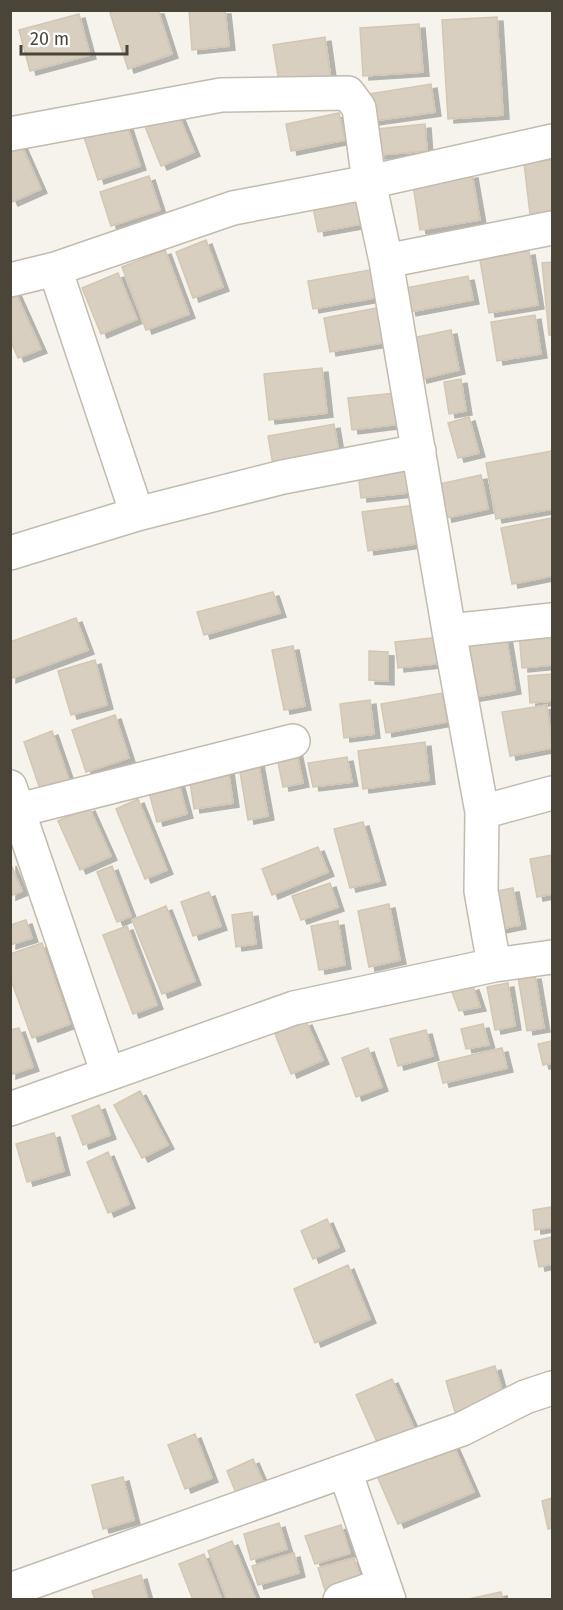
<svg xmlns="http://www.w3.org/2000/svg" width="563" height="1610" font-family="'Fira Sans',sans-serif">
<defs>
<filter id="shadow"><feDropShadow dx="6" dy="4" stdDeviation="0" flood-color="#0004"/></filter>
</defs>
<rect width="100%" height="100%" fill="#f6f3ec"/>
<!-- building -->
<path fill="#d8cfc1" stroke="#d3c7b4" stroke-width="1.5" filter="url(#shadow)" d="M118,10H158L172,54L128,69L110,13Z
M189,10H225L229,46L192,50Z
M79,14L90,55L30,71L19,30Z
M497,17L503,115L448,119L442,20Z
M419,24L423,72L363,76L360,28Z
M325,37L331,80L280,88L273,45Z
M431,84L435,112L366,122L362,95Z
M177,111L194,152L161,166L144,124Z
M339,113L345,140L291,151L286,124Z
M124,116L140,166L98,180L82,131Z
M425,124L427,151L379,155L377,129Z
M21,144L41,189L12,202L10,198V149Z
M552,160V211L530,214L524,163Z
M472,174L480,220L420,230L413,185Z
M149,176L160,210L111,226L100,192Z
M357,193L362,224L318,232L312,202Z
M206,240L223,287L193,298L176,252Z
M165,250L189,314L146,330L122,267Z
M529,251L538,305L489,313L480,260Z
M552,262V335H549L542,263Z
M375,269L380,297L313,309L308,281Z
M118,273L137,319L101,334L82,288Z
M468,276L473,300L410,312L405,288Z
M14,289L41,349L18,358L10,339V291Z
M382,307L388,342L330,352L324,318Z
M535,315L541,354L497,361L491,322Z
M451,330L459,370L421,379L412,338Z
M322,368L327,413L269,420L264,374Z
M461,379L466,411L449,414L444,382Z
M395,393L399,424L352,430L348,398Z
M469,417L479,453L458,458L448,423Z
M334,424L340,460L274,471L268,436Z
M552,451V509L496,519L486,463Z
M413,464L416,492L361,498L358,471Z
M481,475L488,509L446,518L439,484Z
M422,504L428,542L368,551L362,512Z
M552,518V576L512,584L501,528Z
M273,592L280,613L204,635L197,612Z
M76,618L88,650L10,679V642Z
M505,629L515,690L470,698L461,636Z
M552,629V665L522,668L519,633Z
M440,637L443,663L398,668L395,642Z
M293,646L305,706L284,710L272,650Z
M369,651L388,652V681L369,680Z
M95,660L107,705L71,715L58,671Z
M552,674V701L530,703L528,676Z
M442,693L447,722L386,733L381,704Z
M370,700L374,734L344,738L340,704Z
M547,705L552,748L510,756L502,712Z
M115,715L129,758L86,772L72,730Z
M52,731L69,780L40,789L24,742Z
M294,740L303,783L283,787L274,743Z
M425,742L429,780L363,789L358,751Z
M257,756L268,816L248,820L238,760Z
M347,757L352,782L313,787L308,763Z
M227,762L233,803L194,809L188,768Z
M177,777L187,814L157,822L147,785Z
M138,799L167,870L145,879L116,809Z
M89,807L111,856L80,870L58,821Z
M363,822L380,881L350,888L334,829Z
M318,847L328,872L272,895L262,869Z
M552,855V894L537,897L530,859Z
M10,862L22,891L10,896Z
M112,866L131,916L117,922L97,872Z
M330,883L338,907L301,920L292,896Z
M513,888L520,925L499,929L492,892Z
M209,892L221,926L193,936L181,902Z
M389,904L400,960L369,967L358,911Z
M166,906L195,981L162,994L132,920Z
M252,912L256,944L236,947L232,915Z
M26,920L32,938L10,945V925Z
M338,921L345,965L319,970L311,926Z
M127,926L157,1005L133,1014L103,935Z
M42,943L70,1024L32,1038L10,977V954Z
M535,975L544,1028L527,1031L518,977Z
M508,983L515,1026L495,1030L487,987Z
M473,986L480,1007L459,1011L452,992Z
M306,1021L323,1060L291,1074L275,1034Z
M483,1024L489,1045L466,1049L461,1029Z
M19,1028L33,1067L10,1075V1030Z
M426,1030L433,1056L398,1066L390,1039Z
M552,1041V1063L543,1065L538,1044Z
M368,1048L382,1087L356,1097L342,1058Z
M502,1048L507,1068L443,1083L438,1063Z
M140,1091L168,1145L142,1158L114,1105Z
M99,1105L110,1135L83,1145L72,1116Z
M54,1133L64,1171L27,1182L16,1144Z
M108,1152L129,1204L108,1213L87,1162Z
M552,1207V1227L535,1230L533,1210Z
M327,1219L339,1247L313,1259L301,1231Z
M552,1237V1264L539,1267L534,1241Z
M348,1265L370,1319L315,1343L294,1289Z
M495,1366L504,1398L455,1412L446,1381Z
M392,1379L417,1435L381,1451L356,1395Z
M195,1434L212,1478L185,1489L168,1445Z
M453,1444L474,1492L398,1524L377,1476Z
M253,1459L267,1491L240,1503L227,1471Z
M123,1477L134,1520L103,1529L92,1485Z
M552,1498V1528L548,1529L542,1501Z
M279,1523L287,1549L251,1560L244,1534Z
M341,1525L350,1553L315,1564L305,1536Z
M232,1541L256,1600H227L208,1551Z
M294,1553L299,1573L258,1585L252,1566Z
M204,1554L222,1600H193L179,1564Z
M354,1558L361,1580L325,1590L318,1568Z
M141,1575L148,1600H95L92,1591Z
M501,1592L503,1600H464Z"/>
<g fill="none" stroke-linecap="round" stroke-linejoin="round">
<defs>
<path id="minor" d="M10,134L221,95L348,93L359,108L369,182L386,261
M55,269L137,514
M10,280L55,269L233,208L369,182L552,141
M10,553L137,514L283,477L419,451
M449,631L386,261L552,228
M10,787L108,1074
M19,810L293,741
M482,812L449,631L552,620
M494,965L481,891L482,812L552,793
M10,1109L294,1008L494,965L552,957
M345,1471L389,1600
M10,1590L462,1429L525,1397L552,1388
M340,1600L383,1585"/>
</defs>
<!-- minor casing -->
<use href="#minor" stroke="#c2bbae" stroke-width="36"/>
<!-- minor -->
<use href="#minor" stroke="#fff" stroke-width="33"/>
</g>
<!-- border -->
<rect width="563" height="1610" fill="none" stroke="#4b4439" stroke-width="24"/>
<!-- scale -->
<path d="M21 45v9h106v-9" fill="none" stroke="#4b4439" stroke-width="3"/>
<text x="30" y="45" font-size="18" fill="#4b4439" stroke="#ffffff" stroke-width="4.5" paint-order="stroke">20 m</text>
</svg>
